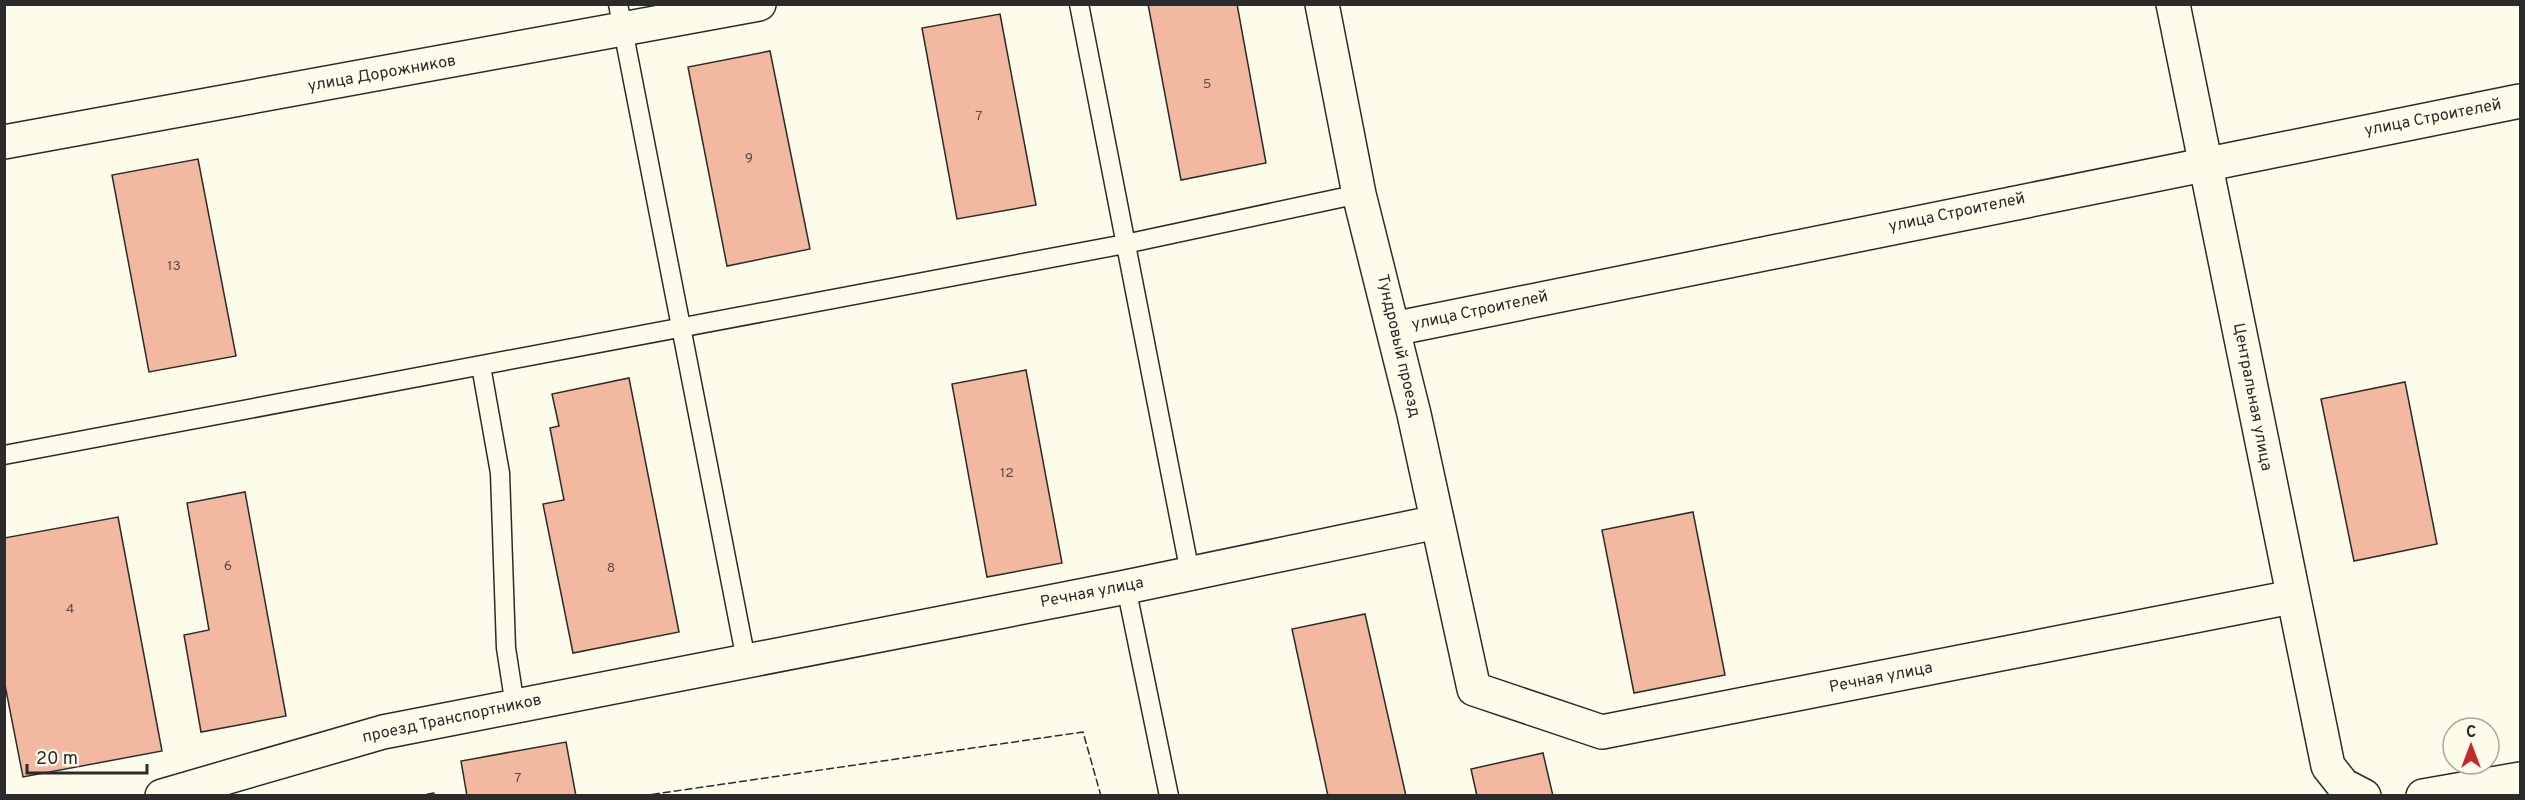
<svg xmlns="http://www.w3.org/2000/svg" width="2525" height="800" font-family="Overpass,sans-serif">
<rect width="100%" height="100%" fill="#fdfbea"/>
<!-- building -->
<path fill="#f2b8a0" stroke="#2b2b2b" stroke-width="1.5" d="M1148,4H1237L1266,163L1181,180Z
M1000,14L1036,205L957,219L922,28Z
M770,51L810,249L727,266L688,67Z
M198,159L236,356L149,372L112,175Z
M1026,370L1062,563L987,577L952,384Z
M629,378L679,632L573,653L543,504L564,500L550,428L559,426L552,394Z
M2405,382L2437,544L2354,561L2321,399Z
M245,492L286,716L201,732L184,635L209,630L187,503Z
M1693,512L1725,675L1634,693L1602,530Z
M118,517L162,751L23,777L4,680V538Z
M1365,614L1406,796H1328L1292,629Z
M566,742L576,796H467L461,761Z
M1543,753L1553,796H1477L1471,769Z"/>
<g fill="none" stroke-linecap="round" stroke-linejoin="round">
<defs>
<path id="service" d="M618,4L746,660
M1079,4L1190,573
M481,366L500,473L506,648L515,706
M4,455L1125,244L1359,194
M1126,587L1169,796"/>
<path id="minor" d="M1322,4L1359,194L1414,414L1474,689L1602,732L2292,597
M2173,4L2328,766L2343,785L2364,796
M4,142L759,4
M1393,329L2520,101
M162,796L383,732L1126,587L1437,522
M2423,796L2520,779"/>
</defs>
<!-- service casing -->
<use href="#service" stroke="#2b2b2b" stroke-width="21"/>
<!-- minor casing -->
<use href="#minor" stroke="#2b2b2b" stroke-width="36"/>
<!-- service -->
<use href="#service" stroke="#fdfbea" stroke-width="18"/>
<!-- minor -->
<use href="#minor" stroke="#fdfbea" stroke-width="33"/>
<!-- fence -->
<path stroke="#2b2b2b" stroke-width="1.5" stroke-dasharray="8 3" stroke-linecap="butt" d="M416,796L434,793V796
M641,796L1083,732L1101,796"/>
</g>
<g text-anchor="middle" dominant-baseline="central" stroke-width="4.5" stroke-linejoin="round" paint-order="stroke">
<!-- number labels -->
<g font-size="14" fill="#5d4e48">
<text x="1207" y="84">5</text>
<text x="979" y="116">7</text>
<text x="749" y="158">9</text>
<text x="174" y="266">13</text>
<text x="1007" y="473">12</text>
<text x="228" y="566">6</text>
<text x="611" y="568">8</text>
<text x="70" y="609">4</text>
<text x="518" y="778">7</text>
</g>
<!-- street labels -->
<g font-size="16" fill="#2b2b2b" stroke="#fdfbea">
<text transform="translate(382 74) rotate(-10)">улица Дорожников</text>
<text transform="translate(2433 118) rotate(-11)">улица Строителей</text>
<text transform="translate(1957 213) rotate(-12)">улица Строителей</text>
<text transform="translate(1480 311) rotate(-12)">улица Строителей</text>
<text transform="translate(1398 346) rotate(77)">Тундровый проезд</text>
<text transform="translate(2252 397) rotate(79)">Центральная улица</text>
<text transform="translate(1092 593) rotate(-11)">Речная улица</text>
<text transform="translate(1881 678) rotate(-11)">Речная улица</text>
<text transform="translate(452 719) rotate(-12)">проезд Транспортников</text>
</g>
</g>
<!-- border -->
<rect width="2525" height="800" fill="none" stroke="#2b2b2b" stroke-width="12"/>
<!-- north arrow -->
<g transform="translate(2471 746)"><circle r="28" fill="#fdfbea" stroke="#a9a89e" stroke-width="1.5"/>
<path d="M0-4.5L10 22L0 15L-10 22Z" fill="#c62828"/>
<text y="-9" font-size="16" font-weight="bold" text-anchor="middle" fill="#2b2b2b">С</text>
</g>
<!-- scale -->
<path d="M27 764v9h120v-9" fill="none" stroke="#2b2b2b" stroke-width="3"/>
<text x="36" y="764" font-size="18" fill="#2b2b2b" stroke="#fdfbea" stroke-width="4.5" paint-order="stroke">20 m</text>
</svg>
